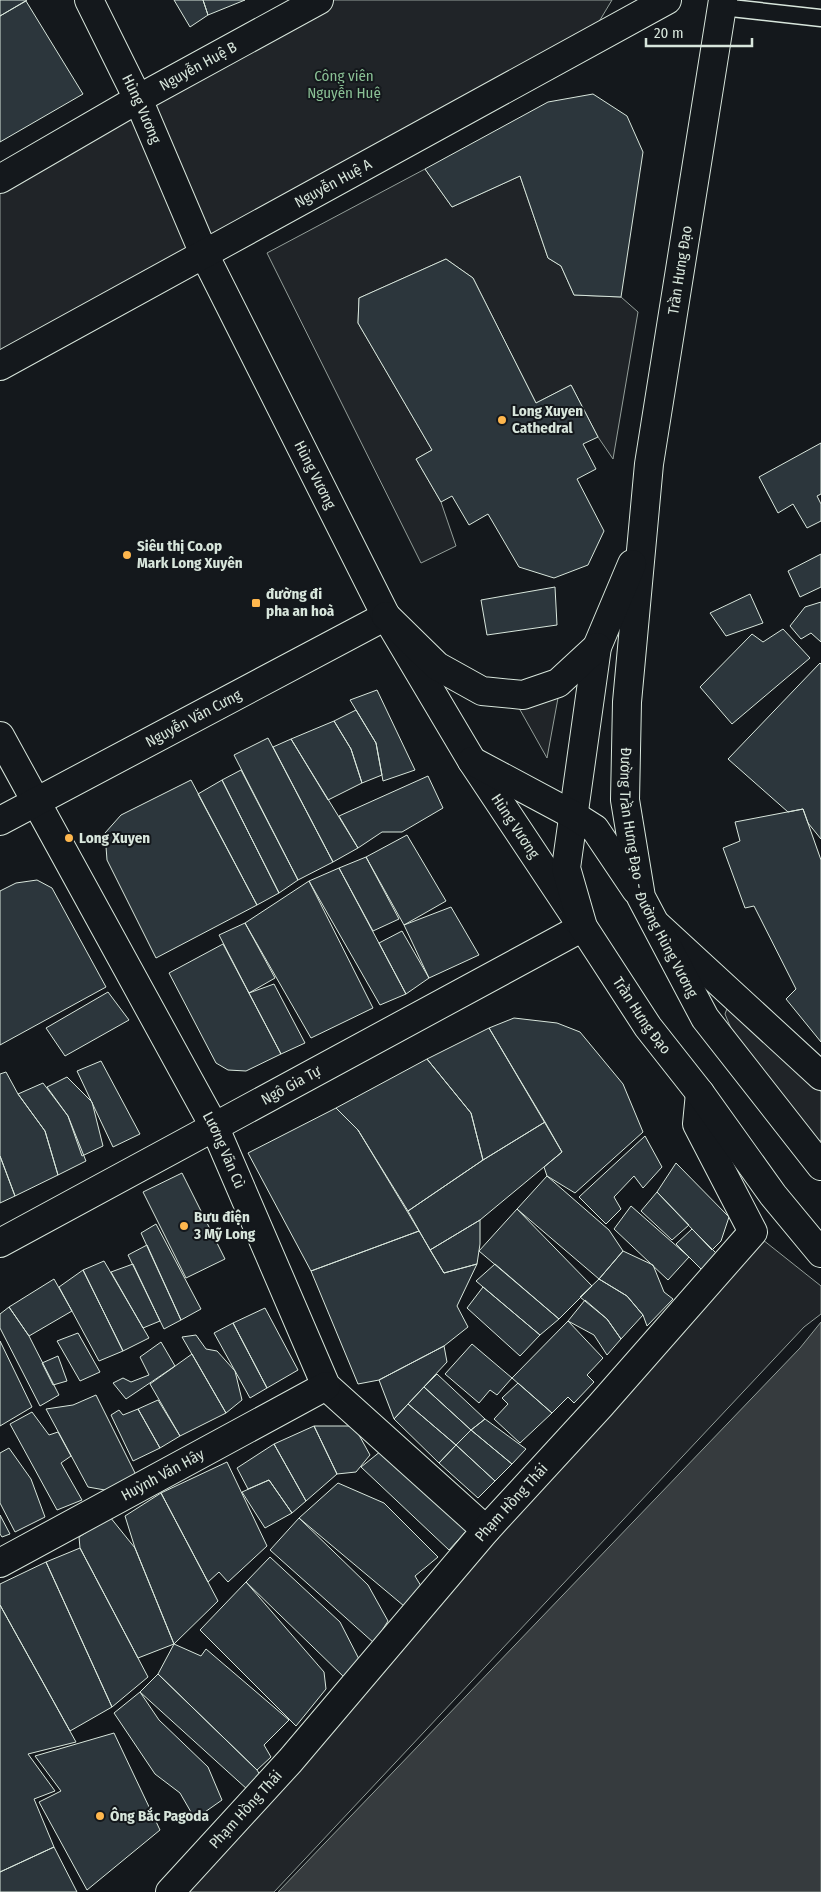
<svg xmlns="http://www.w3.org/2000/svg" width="821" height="1892" font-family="'Fira Sans Condensed',sans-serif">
<rect width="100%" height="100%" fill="#14181c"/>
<!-- green -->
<path fill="#202428" stroke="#939e99" d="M326,0H612L585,45L0,368V185Z
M425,169L452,207L520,176L548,258L561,266L574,295L621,297L638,312L613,459L598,437L571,385L536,403L473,278L446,259L359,298L358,323L432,450L416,459L441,502L456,546L421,563L267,253Z
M558,698L547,758L519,708Z
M728,1006L821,1092V1140L818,1144L740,1050L725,1014Z
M753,1232L821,1286V1314L804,1327L274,1892H170Z"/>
<!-- water -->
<path fill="#363b3e" stroke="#939e99" d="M821,1322V1892H278L800,1348Z"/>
<!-- building -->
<path fill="#2c363c" stroke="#d8e6dc" d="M0,0H27L0,16Z
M174,0H203L208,15L190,27Z
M203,0H245L208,15Z
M26,1L83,94L0,142V16Z
M593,94L627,116L643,152L621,297L574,295L561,266L548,258L520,176L452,207L425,169L548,102Z
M446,259L473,278L536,403L571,385L598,437L583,444L596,469L577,479L604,531L588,565L554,578L519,567L488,514L469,525L452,496L441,502L416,459L432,450L358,323L359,298Z
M821,443V494L817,496L821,504V521L807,528L793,504L778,513L759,477Z
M821,554V587L800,597L788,571Z
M555,587L557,625L487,635L481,600Z
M750,594L763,623L726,636L710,613Z
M821,602V642L811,633L801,639L790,626L805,607Z
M783,629L810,658L732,724L700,687L752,634L763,642Z
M820,663L821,664V839L808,823L803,809L788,812L728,759Z
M377,690L415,770L383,781L376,743L350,700Z
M356,710L376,743L382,775L362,783L351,749L334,721Z
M334,721L351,749L362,783L328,800L291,739Z
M268,738L333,862L298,880L234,755Z
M291,739L358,848L333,862L273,747Z
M241,770L298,880L279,893L222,780Z
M428,776L443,808L402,832H382L358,848L339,816Z
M191,780L257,905L156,958L107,860L105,833L121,815Z
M222,780L279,893L257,905L198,794Z
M803,809L821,860V1042L786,999L796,989L754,906L745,908L723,848L740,841L735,822Z
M407,835L446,901L404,925L366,857Z
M366,857L399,919L373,931L339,868Z
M339,868L406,994L380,1005L309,881Z
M37,880L52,888L106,987L0,1045V891L16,883Z
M309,881L373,1008L311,1038L245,923Z
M451,907L479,955L429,978L404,925Z
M245,923L275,978L249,993L219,935Z
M402,931L429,978L406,994L379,943Z
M223,944L281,1054L246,1071L228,1070L216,1063L169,973Z
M274,984L305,1043L281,1054L249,993Z
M108,992L129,1020L65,1056L46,1028Z
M514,1018L557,1023L580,1032L623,1084L643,1132L575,1193L547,1176L544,1167L562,1152L489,1028Z
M489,1028L545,1122L483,1160L471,1113L427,1059Z
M427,1059L471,1113L483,1160L408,1211L358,1130L336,1108Z
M101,1061L140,1134L113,1147L77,1071Z
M6,1072L18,1094L45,1131L58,1175L15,1196L0,1156V1074Z
M67,1077L92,1102L103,1146L82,1156L68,1116L47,1087Z
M43,1083L68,1116L86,1161L58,1175L45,1131L18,1094Z
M336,1108L358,1130L419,1231L311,1271L248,1153Z
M545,1122L562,1152L480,1220L430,1250L408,1211L483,1160Z
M645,1136L662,1167L643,1188L634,1176L614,1197L621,1209L606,1224L579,1197Z
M0,1156L15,1196L0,1203Z
M676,1163L729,1217L721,1241L712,1250L657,1192Z
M182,1173L225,1259L186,1278L143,1192Z
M547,1176L609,1230L623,1251L599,1279L517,1209Z
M657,1192L689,1225L672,1240L641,1211Z
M631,1206L689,1257L668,1280L614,1229Z
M517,1209L592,1286L559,1319L479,1251Z
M480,1220V1244L477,1264L444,1273L430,1250Z
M156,1224L201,1309L181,1320L141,1233Z
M692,1229L718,1255L701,1269L676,1244Z
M419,1231L444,1273L477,1264L457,1306L468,1327L444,1346L379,1380L358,1384L311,1271Z
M147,1245L181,1320L164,1329L128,1255Z
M623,1251L653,1265L664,1292L673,1299L647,1326L643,1315L627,1296L599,1279Z
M104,1261L149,1338L123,1351L83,1270Z
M133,1264L160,1321L143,1328L111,1272Z
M495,1264L559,1319L540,1335L476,1281Z
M83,1270L123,1351L99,1361L59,1287Z
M54,1279L72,1311L29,1336L9,1307Z
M599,1279L627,1296L643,1315L621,1339L607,1319L580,1297Z
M483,1287L540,1335L520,1356L467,1308Z
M585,1300L607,1319L621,1339L607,1355L594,1335L568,1321Z
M9,1307L29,1336L59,1395L40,1406L0,1328V1314Z
M265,1308L298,1370L267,1388L233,1323Z
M568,1321L603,1358L587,1375L594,1382L574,1403L568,1397L552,1413L512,1378Z
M233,1323L267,1388L250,1398L214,1333Z
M78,1333L100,1372L80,1381L57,1341Z
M196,1335L206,1349L217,1351L235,1371L242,1400L226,1413L182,1337Z
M0,1341L32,1407L0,1426Z
M161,1342L175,1366L126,1399L113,1383L123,1378L131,1382L149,1375L140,1357Z
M472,1344L512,1378L497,1395L490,1390L479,1403L445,1374Z
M444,1346L447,1362L394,1419L379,1380Z
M192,1354L226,1413L180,1436L150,1384Z
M58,1356L67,1381L53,1385L42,1363Z
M437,1374L485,1419L471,1430L424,1387Z
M518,1383L552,1413L520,1443L494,1419L508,1404L502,1398Z
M424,1387L471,1430L456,1445L408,1404Z
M96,1395L138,1479L116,1492L88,1487L46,1409L73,1405Z
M158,1400L180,1436L160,1448L138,1409Z
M408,1404L456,1445L439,1463L394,1419Z
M138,1409L160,1448L133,1461L111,1415L119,1410L123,1415Z
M32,1412L49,1435L58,1432L71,1456L61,1463L82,1500L57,1510L10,1424Z
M485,1419L526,1449L512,1464L471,1430Z
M314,1426L337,1474L306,1501L274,1444Z
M314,1426H354L370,1455L356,1472L337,1474Z
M471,1430L512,1464L495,1481L456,1445Z
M274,1444L306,1501L292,1513L269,1480L248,1489L237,1468Z
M456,1445L495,1481L478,1498L439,1463Z
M9,1448L31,1479L45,1517L15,1532L0,1503V1453Z
M381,1451L468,1529L449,1550L361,1467Z
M227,1462L267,1546L228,1582L219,1572L208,1582L161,1493Z
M269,1480L292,1513L265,1528L242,1492Z
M338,1483L384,1503L438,1557L415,1576L424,1591L404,1606L299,1518Z
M161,1493L218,1601L174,1644L135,1548L125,1516Z
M0,1515L10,1534L2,1537L0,1534Z
M110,1517L135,1548L174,1644L138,1658L80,1548L79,1537Z
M299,1518L368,1585L388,1621L374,1643L270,1550Z
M80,1548L148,1677L112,1707L46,1562Z
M270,1557L340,1622L361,1663L345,1678L246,1582Z
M46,1562L112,1707L70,1731L0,1605V1584Z
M246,1582L324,1672L326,1689L296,1726L200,1630Z
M0,1605L76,1742L28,1754L55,1791L34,1799L54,1847L0,1872Z
M174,1644L201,1656L206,1649L289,1720L264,1745L271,1757L257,1770L158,1674Z
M158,1674L257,1770L262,1778L248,1790L140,1692Z
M140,1692L159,1720L208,1767L222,1800L195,1819L180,1793L155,1774L114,1713Z
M114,1733L160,1830L87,1890L39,1802L61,1791L35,1756Z
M54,1847L77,1892H0V1872Z"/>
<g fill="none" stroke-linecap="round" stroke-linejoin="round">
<defs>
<path id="lane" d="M722,7L821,18"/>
<g id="street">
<path id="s1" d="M0,736L215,1128L326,1386L486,1530"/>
<path id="s2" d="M0,821L386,616"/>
<path d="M658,926L821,1076"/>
<path id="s3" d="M0,1243L583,927"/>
<path id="s4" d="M0,1563L326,1386"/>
<path id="s5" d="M170,1892L290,1761L486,1530L600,1406L753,1232L697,1124L700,1093"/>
</g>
<g id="secondary">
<path id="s6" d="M89,0L138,99L204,254L386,616L472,761L579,922"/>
<path id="s7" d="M0,179L138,99L319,0"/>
<path id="s8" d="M0,366L667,0"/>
</g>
<g id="highway">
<path id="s9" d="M723,0L649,464L627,702L625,800L641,897L705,1018L821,1166"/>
<path id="s10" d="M632,564L597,647L566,868L583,927L648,1027L700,1093L773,1195L821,1253"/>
<path d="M386,616L437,666L482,691L523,695L558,683L597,647"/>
<path d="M472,761L573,815L595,829L636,890"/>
</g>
</defs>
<!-- lane casing -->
<use href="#lane" stroke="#d8e6dc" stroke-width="19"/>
<!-- street casing -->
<use href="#street" stroke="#d8e6dc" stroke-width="30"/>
<!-- secondary casing -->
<use href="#secondary" stroke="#d8e6dc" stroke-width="30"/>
<!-- highway casing -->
<use href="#highway" stroke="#d8e6dc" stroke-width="30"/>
<!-- lane -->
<use href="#lane" stroke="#14181c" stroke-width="16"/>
<!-- street -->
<use href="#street" stroke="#14181c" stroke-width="28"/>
<!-- secondary -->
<use href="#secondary" stroke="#14181c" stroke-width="28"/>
<!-- highway -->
<use href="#highway" stroke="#14181c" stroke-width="28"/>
</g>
<!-- markers -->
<g fill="#ffb74d" stroke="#14181c" stroke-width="2">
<circle cx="502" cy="420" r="5"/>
<circle cx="127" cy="555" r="5"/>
<rect x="251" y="598" width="10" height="10" rx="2.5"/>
<circle cx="69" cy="838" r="5"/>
<circle cx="184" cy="1226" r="5"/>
<circle cx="100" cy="1816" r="5"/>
</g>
<g text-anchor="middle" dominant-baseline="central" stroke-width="4" stroke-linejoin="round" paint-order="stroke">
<!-- street labels -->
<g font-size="15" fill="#d8e6dc" stroke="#14181c">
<text stroke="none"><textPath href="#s7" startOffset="228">Nguyễn Huệ B</textPath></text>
<text stroke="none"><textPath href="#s6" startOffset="121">Hùng Vương</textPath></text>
<text stroke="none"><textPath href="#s8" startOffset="380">Nguyễn Huệ A</textPath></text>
<text transform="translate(680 270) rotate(-81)">Trần Hưng Đạo</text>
<text stroke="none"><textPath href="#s6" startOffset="526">Hùng Vương</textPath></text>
<text stroke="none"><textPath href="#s2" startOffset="219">Nguyễn Văn Cưng</textPath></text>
<text stroke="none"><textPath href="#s6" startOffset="931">Hùng Vương</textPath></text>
<text stroke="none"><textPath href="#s9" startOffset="886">Đường Trần Hưng Đạo - Đường Hùng Vương</textPath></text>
<text stroke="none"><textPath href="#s10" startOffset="481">Trần Hưng Đạo</textPath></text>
<text stroke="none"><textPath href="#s3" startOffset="331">Ngô Gia Tự</textPath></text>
<text stroke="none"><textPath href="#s1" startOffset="471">Lương Vãn Cù</textPath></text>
<text stroke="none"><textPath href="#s4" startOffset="185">Huỳnh Văn Hây</textPath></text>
<text stroke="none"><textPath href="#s5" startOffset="518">Phạm Hồng Thái</textPath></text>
<text stroke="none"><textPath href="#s5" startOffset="112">Phạm Hồng Thái</textPath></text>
</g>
<!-- park labels -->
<g font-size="15" fill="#8ac095" stroke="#14181c">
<text x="344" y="76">Công viên<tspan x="344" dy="17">Nguyễn Huệ</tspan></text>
</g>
<!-- poi labels -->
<g font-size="15" font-weight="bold" fill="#d8e6dc" stroke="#14181c" text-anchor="start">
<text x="512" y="411">Long Xuyen<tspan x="512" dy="17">Cathedral</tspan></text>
<text x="137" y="546">Siêu thị Co.op<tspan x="137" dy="17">Mark Long Xuyên</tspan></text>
<text x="266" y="594">đường đi<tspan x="266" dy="17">pha an hoà</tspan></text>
<text x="79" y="838">Long Xuyen</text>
<text x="194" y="1217">Bưu điện<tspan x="194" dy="17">3 Mỹ Long</tspan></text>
<text x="110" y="1816">Ông Bắc Pagoda</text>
</g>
</g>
<!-- scale -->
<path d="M646 38v8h106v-8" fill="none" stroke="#d8e6dc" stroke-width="2.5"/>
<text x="654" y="38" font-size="15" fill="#d8e6dc" stroke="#14181c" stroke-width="4" paint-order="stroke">20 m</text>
</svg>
